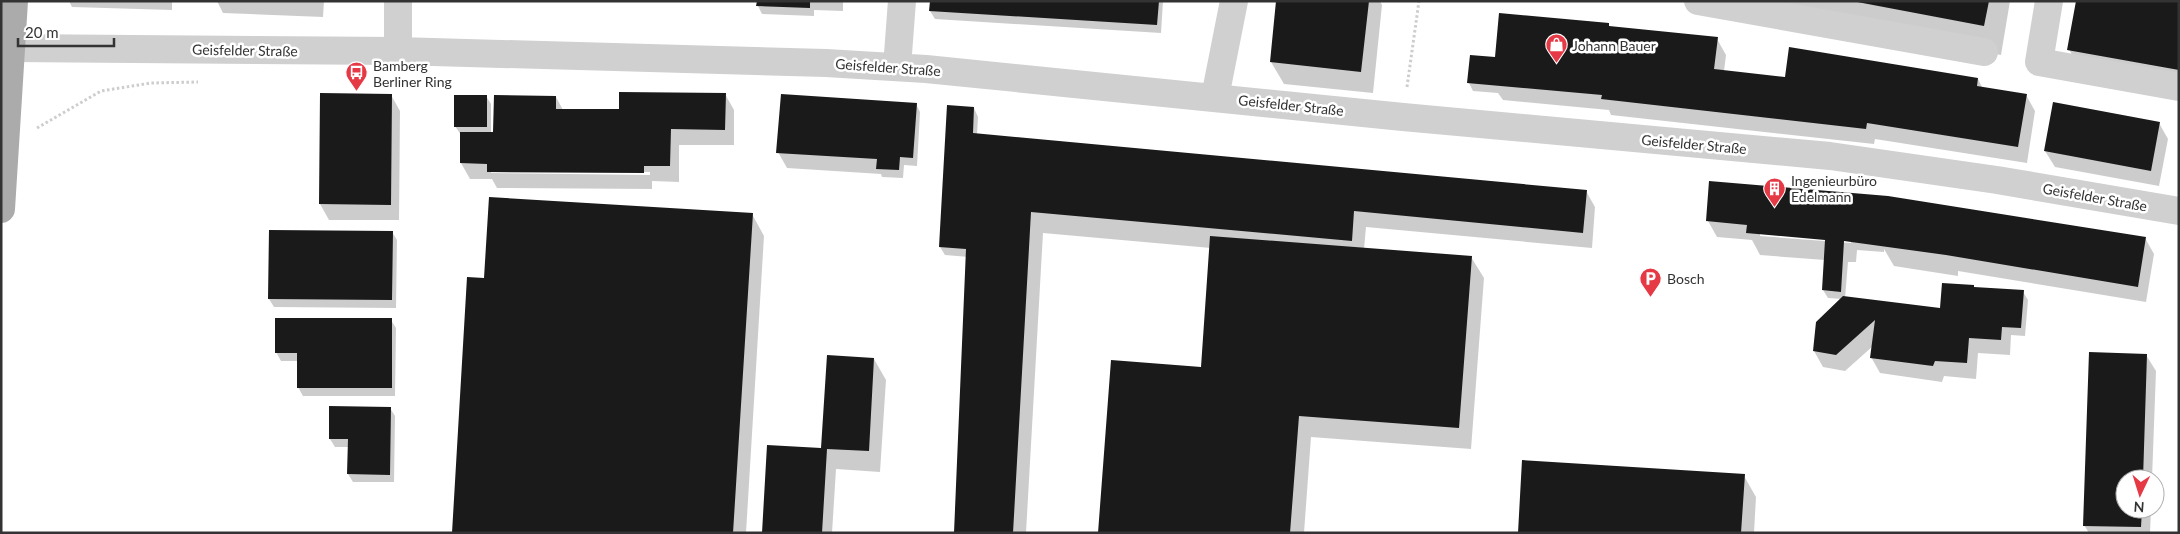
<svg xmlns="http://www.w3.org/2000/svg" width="2180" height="534" font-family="Lato,sans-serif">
<rect width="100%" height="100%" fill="#fff"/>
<!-- shadow -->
<path fill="#0003" fill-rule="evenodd" d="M69,1H172V10L72,7Z
M217,1H324L323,17L223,13Z
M758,1H843V11L814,10V16L762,14L758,6Z
M931,1H1163L1161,33L935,19L930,11Z
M1277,1H1380L1382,5L1373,93L1284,84L1271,62Z
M1716,1H2010L2001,55L1718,4Z
M2179,1V95L2085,79L2069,49Z
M1608,24L1610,27L1717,39L1726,55L1724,71L1786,78L1978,79L1983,89L2026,95L2035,111L2027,163L1875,139L1874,144L1611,115L1609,110L1503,100L1498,93L1473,91L1469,83L1496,59Z
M725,94L734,110V145H679V182L652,181V189L497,188L492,179H470L461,163V135L455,126L486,96L491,104V134L556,97L563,110H620ZM491,171L650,172V175L491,173Z
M391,95L400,111L399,220H329L320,204Z
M916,104L920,112L917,166L904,165L903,178L882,177L881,174L787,168L778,152Z
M949,107L974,108L978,117L977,135L1586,191L1595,207L1592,248L1366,227L1364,249L1471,257L1484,278L1471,449L1311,437L1304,533H1099L1202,368L1211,248L1043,233L1026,533H956L969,257L945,255L940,247Z
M2159,123L2168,139L2159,186L2055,167L2045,151Z
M752,214L764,236L746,533H453L485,279Z
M1708,221L2145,238L2154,254L2146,302L1958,271V276L1894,266L1884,249V252L1857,250L1856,262H1848L1845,298L1941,310L1974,289L2023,292L2028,300L2025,336L2011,335L2010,355L1978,353L1976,379L1944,376L1942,382L1880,373L1871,357L1873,346L1845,371L1823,367L1814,351L1842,299L1828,298L1823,290L1825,260L1760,255L1752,240L1717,237ZM1760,233L1851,241V243L1760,236Z
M392,232L397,240L396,308L274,307L269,299Z
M391,320L396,328L395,396H303L298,387V361H281L276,352Z
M2146,355L2156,371L2152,479H2125V509H2151L2150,533H2089L2084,525Z
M874,359L886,380L880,472L836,469L832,533H763L823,450Z
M390,408L395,416L394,482H353L348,474L349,447H335L330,439Z
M1744,476L1756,497L1754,533H1519Z"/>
<!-- building -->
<path fill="#1a1a1a" d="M757,1H810V8L756,6Z
M930,1H1159L1157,25L929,11Z
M1276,1H1369L1361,72L1270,62Z
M1852,1H1989L1984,26Z
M2076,1H2179V70L2067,50Z
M1499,13L1609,23V26L1718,37L1714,69L1785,77L1789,47L1978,78L1977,86L2027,94L2018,147L1867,123L1866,129L1601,99L1602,95L1467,83L1470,55L1495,57Z
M619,92L726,93L725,130L671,129L670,166H644V173L487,172V164L460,163V132H493L494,95L556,96V109H619Z
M320,93L392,94L391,205L319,204Z
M781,94L917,103L913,158L900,157L899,170L876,169L877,159L776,153Z
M454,95H487V127H454Z
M2053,102L2160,122L2151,171L2044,151Z
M947,105L974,107L973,133L1587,190L1583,233L1354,211L1352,241L1031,212L1013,533H954L966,249L939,247Z
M1709,181L1888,196L2146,237L2138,287L1946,255L1844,241L1841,292L1822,290L1825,240L1746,233L1747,225L1706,221Z
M489,197L753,213L733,533H452L467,277L484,278Z
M269,230L393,231L392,300L268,299Z
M1210,236L1472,256L1459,428L1299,416L1290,533H1098L1111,360L1201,367Z
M1942,283L1974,285V287L2024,290L2021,328L2002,327L2001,340L1969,338L1967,363L1935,361L1933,366L1870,358L1875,320L1836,355L1813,351L1816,322L1843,296L1940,308Z
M275,318H392V388H297V353H275Z
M2089,352L2147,354L2143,479H2125V509H2142L2141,527L2083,526Z
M827,355L874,358L869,451L827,449L822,533H762L767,445L821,448Z
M329,406L391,407L390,475L347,474L348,439H329Z
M1522,460L1745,474L1741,533H1518Z"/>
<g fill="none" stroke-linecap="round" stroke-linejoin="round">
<!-- path -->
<path stroke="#cdcdcd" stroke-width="3" stroke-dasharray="2.5 2.5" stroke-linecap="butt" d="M1407,87L1419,1
M37,128L101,91L151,83L198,82"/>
<!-- minor -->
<path stroke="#d0d0d0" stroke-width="28" d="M398,1V51
M1698,1L1984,52
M2049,1L2039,62L2179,87
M11,48L398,51L826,63L926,69L1403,117L1830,156L1997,180L2179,211
M897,67L902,1
M1215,97L1234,1"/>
<!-- major -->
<path stroke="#ababab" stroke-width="28" d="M1,209L14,1"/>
</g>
<!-- icons -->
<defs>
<symbol id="shop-pin" viewBox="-11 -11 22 30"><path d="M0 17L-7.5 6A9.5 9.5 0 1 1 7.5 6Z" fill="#e63946" stroke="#fff"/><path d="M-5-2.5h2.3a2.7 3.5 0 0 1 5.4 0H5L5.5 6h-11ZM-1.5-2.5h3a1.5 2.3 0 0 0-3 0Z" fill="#fff"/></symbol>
<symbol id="bus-pin" viewBox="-11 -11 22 30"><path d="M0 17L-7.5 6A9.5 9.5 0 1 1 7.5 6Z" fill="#e63946" stroke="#fff"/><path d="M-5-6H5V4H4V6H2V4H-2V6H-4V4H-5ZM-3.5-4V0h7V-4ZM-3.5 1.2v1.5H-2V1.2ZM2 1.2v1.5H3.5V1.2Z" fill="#fff"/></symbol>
<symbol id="building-pin" viewBox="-11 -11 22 30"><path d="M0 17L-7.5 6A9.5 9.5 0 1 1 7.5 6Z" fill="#e63946" stroke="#fff"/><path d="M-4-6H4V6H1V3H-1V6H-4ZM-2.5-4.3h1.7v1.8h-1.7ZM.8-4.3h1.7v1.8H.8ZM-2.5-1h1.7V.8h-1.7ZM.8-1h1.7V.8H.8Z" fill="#fff"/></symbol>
<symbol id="parking-pin" viewBox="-11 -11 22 30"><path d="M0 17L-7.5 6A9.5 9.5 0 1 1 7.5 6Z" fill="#e63946" stroke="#fff"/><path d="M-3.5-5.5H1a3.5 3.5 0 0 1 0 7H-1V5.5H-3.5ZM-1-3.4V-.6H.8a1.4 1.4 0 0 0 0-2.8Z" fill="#fff"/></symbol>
</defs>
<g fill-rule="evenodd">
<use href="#shop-pin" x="1544" y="32" width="25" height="34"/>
<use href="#bus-pin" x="344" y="60" width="25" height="34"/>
<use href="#building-pin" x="1762" y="176" width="25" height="34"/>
<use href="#parking-pin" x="1638" y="266" width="25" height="34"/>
</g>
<g text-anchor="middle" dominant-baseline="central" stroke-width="5" stroke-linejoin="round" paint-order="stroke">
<!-- poi labels -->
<g font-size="14" fill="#333" stroke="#fff" text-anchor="start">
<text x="1572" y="45">Johann Bauer</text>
<text x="373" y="65">Bamberg<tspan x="373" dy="16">Berliner Ring</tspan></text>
<text x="1791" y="180">Ingenieurbüro<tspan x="1791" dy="16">Edelmann</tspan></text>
<text x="1667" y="278">Bosch</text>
</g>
<!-- street labels -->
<g font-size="14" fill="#333" stroke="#fff">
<text transform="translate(245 50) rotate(1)">Geisfelder Straße</text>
<text transform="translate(888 67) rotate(4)">Geisfelder Straße</text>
<text transform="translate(1291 105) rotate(6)">Geisfelder Straße</text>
<text transform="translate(1694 144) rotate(5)">Geisfelder Straße</text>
<text transform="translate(2095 197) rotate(10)">Geisfelder Straße</text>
</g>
</g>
<!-- border -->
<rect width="2180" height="534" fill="none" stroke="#333333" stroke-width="5"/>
<!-- north arrow -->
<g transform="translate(2140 494) rotate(184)"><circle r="24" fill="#ffffff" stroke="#adadad"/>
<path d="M0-4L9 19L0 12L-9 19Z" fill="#e63946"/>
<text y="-8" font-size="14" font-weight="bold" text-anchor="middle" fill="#333333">N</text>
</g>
<!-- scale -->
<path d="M18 38v8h96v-8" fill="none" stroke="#333333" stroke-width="2.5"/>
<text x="25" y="38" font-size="15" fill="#333333" stroke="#ffffff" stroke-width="4" paint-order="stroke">20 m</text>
</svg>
